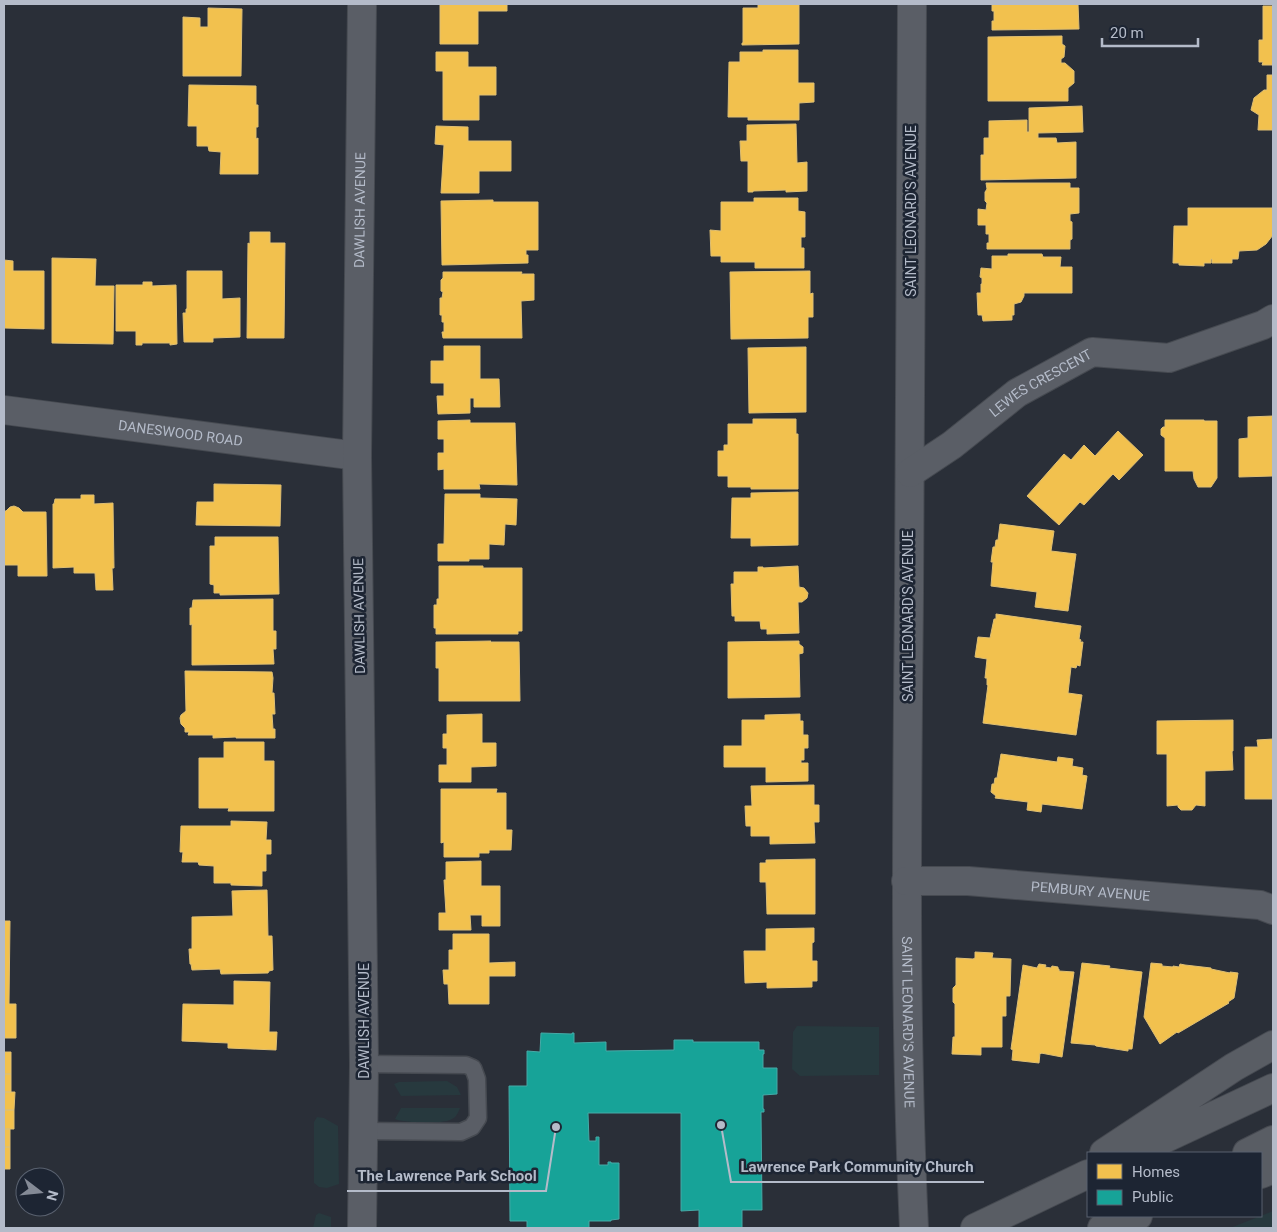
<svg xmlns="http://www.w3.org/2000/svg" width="1277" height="1232" font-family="Roboto,sans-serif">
<rect width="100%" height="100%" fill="#2a2f38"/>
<!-- green -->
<path fill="#27393e" d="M797,1026L879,1027V1075L800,1076L792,1069L793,1032Z
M447,1081L457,1087L461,1095L401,1096L394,1084L399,1082Z
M401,1108H460C458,1113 456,1118 450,1120C442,1124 402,1123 395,1119Z
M317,1117L324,1118L338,1126L339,1184L327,1188L319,1187L314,1183V1122Z
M1273,1211V1228H1230Z
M319,1213L331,1217V1228H313L316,1215Z"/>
<!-- homes -->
<path fill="#f2c14e" stroke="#dfbf73" d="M440,4H507V11H478V44H440Z
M758,4H799V44L742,45V43H743V8H758Z
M992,4H1078L1079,29L992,30V21H994V11H992Z
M1263,6H1273V65H1262L1263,62H1259V40H1263Z
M208,8L242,9L241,76H183V17L200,18V27H208Z
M1062,36V44L1065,46L1064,57L1061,59V63H1065L1074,71V83L1068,88V101H988V37Z
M763,50H798V83H814V102L799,103V120H748V117H728L729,62H740V52H763Z
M436,52H468V67H496V95H479V120H443V71H436Z
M1267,75H1273V130H1258L1259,115L1251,110L1254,98L1264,90H1267Z
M189,85L256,86V105H258V127H256V139L258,138V174H220L221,152L209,151L208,146H197V126H188Z
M1082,106L1083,132L1038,133V138H1056L1057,143L1076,142V178L981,180V155H984V138H989V121L1027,120V132H1029V108Z
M796,124L797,163L807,162V191L786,192V190L753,191V192H748V161H741L740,141H747V125Z
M436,126L468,127V141H511V171H479V193H441L444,145L435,144Z
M986,183H1070V188H1079V213L1070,214V221L1072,222V239L1070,240V249H987V243H989V234H986V225H978V209L986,210L987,203L985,201V192L987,189Z
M754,198H798V211L805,212V237H801V248H804V268H755V262H721V256H711L710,230L721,231V202H754Z
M493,200V202H538V250H526V255H528V263L442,265L441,201Z
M1188,208H1273V235L1266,244L1257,250L1239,251L1238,259H1232V263H1212V259H1211V263H1204V266L1179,265V263H1173L1174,226H1188Z
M250,232H270V243H285L284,338H247L248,243L250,244Z
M1008,254H1042L1043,257H1061L1060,267H1072V293H1024V296L1021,302L1014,304V315H1012V320L983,321L982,315H978L977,293H981V284H982V278L980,277L981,268L992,269V256H1008Z
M52,258L96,259L95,286H114L113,344L52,343Z
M4,260L13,261V271H44V329L4,328Z
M187,271H222V299L240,298V337L213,338V342H184L183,313H186V309H187Z
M810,271V294L813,293V317H808V338L731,339L730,272Z
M443,272H522L521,274H534V300L521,301L522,338H443L442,332H444V322H442V315H440V298H442L443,292L441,291V280L443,278Z
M143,282H152V286L176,285L177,344L170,345V343H142V345H136V331H116V285H143Z
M444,346H480V379H499L500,407H474V398H470V413L438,414L437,396H444V383H431V361H444Z
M806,347V412L749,413L748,348Z
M1273,416V476L1239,477V439L1248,438V417Z
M753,419H796V434H798V489H751V487H728V476H718V451H724V445H728V424H753Z
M470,420V423H515L517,485L479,484L480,489H444V469L438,470V453H444V439H438V421Z
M1165,420H1204V421H1217V478L1211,487H1198L1194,479L1193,471H1165V438L1161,435V429L1163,427H1165Z
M1118,431L1143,455L1119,480L1113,474L1084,505L1080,502L1059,525L1027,496L1064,454L1071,460L1084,445L1095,456Z
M214,484L281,485L280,526L196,525L197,502H214Z
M798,492V545L751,546V538H731L732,498H751V493Z
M445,494H480V498L517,499L516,525L505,524L504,545L489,544V559H469V561H438V544H444Z
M81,495H94V504L113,503L114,568H112L113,590H96L95,573H74V567L53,568V504H54L55,499H81Z
M14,506L19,508L23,512H46L47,576H18V565H4V511H6L10,507Z
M1000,524L1054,531L1051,551L1076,554L1068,611L1035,607L1037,592L991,586L993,562H991L993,547H995L996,540H998Z
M215,537H278L279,594L220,595V593H214V585L210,584V546H215Z
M439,566H483V568H522V631H518V634H436V628H434V605H437V599H439Z
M798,566L799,587L804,588L808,593L807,598L802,602H798L799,633L767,634V629H761L760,621H735V616H732L731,584H734V572H758V567H763V568Z
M273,599V631H276V649H273L274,664L192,665V624L190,625V608H192L193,600Z
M996,614L1081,626L1079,639L1081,640L1080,642H1083L1080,666L1077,665L1076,668L1071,667L1068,693L1082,695L1076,735L983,723L988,685H987V678H985L987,659L975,657L978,637L990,638L994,619H996Z
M491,641L490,642H519L520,701H439V668H436V642Z
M799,641V644L803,647V653L799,654L800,697L728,698V642Z
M185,671L272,672L273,678L272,693H274L275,714H272L273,729H275V738H236V737L213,738V735H188L189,732H185V728L181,724L180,718L181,715L186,711Z
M482,714V743H496V766L471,767V782H439V765H447V748H443V734H447V715Z
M800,714V721H803V735H808V748H804V760H801V763H808V781L766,782V767H724V746H742V720H765V715Z
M1233,720V751H1232L1233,770L1205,771V806L1196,805L1192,810H1181L1178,807V805L1167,806V754H1157V721Z
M1273,739V799H1245V747H1258L1257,740Z
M224,742H264V761H274V811H228L229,808H199V758H224Z
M1001,754L1057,762L1058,757L1073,759L1072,766L1083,768L1082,775L1087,776L1082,809L1042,804L1041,812L1027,810L1028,802L995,798L996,796L991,792L992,784H994L995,778H997Z
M814,785V805H819V822H814L815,843L770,844V836H751V826H746L745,806H752L751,786Z
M441,789H497L496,793H506V830H512L511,850H489V853H479V857H444V842L441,843Z
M231,821L267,822L266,840H271V854H266V871H262V886L231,885V883H214V866L199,865L198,862H182L183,852H180L181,826H231Z
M815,859V914H767L766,882H760V863H766V860Z
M481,861V886H500V926H482V915H470L471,930H439V913H446L444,880H446V862Z
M267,890L268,936H272L273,970L269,971L268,973L221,974L220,969L192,970L191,964H190L189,949H192V917L233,916L232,891Z
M4,921H10L9,1004H16V1038H4Z
M814,928V942L812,943V961H817V981H812V987L767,988V982L745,983L744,951H766V929Z
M453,934H489V963L515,962V976H489V1004H449L448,984H444L443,970H449V950H453Z
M975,952L993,953L992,958L1011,959L1010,996H1006V1016H1002V1047H981V1055L952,1054L953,1037H955V1004L953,1002V988L956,985V958L973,959L975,958Z
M1082,963L1110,966L1109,968L1142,972L1132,1049H1128V1051L1096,1046L1095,1045L1071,1043Z
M1151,963L1162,964V966L1173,967V966L1179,967L1180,964L1185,965L1211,968V969L1230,973V972L1238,973L1234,998L1228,1002L1229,1003L1178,1033L1177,1032L1160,1044L1144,1017Z
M1039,964L1046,965L1045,967L1051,968L1052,966L1058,967V969H1059V971L1074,972L1062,1057L1041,1053V1054L1040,1053L1039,1063L1012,1060L1013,1050L1011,1049L1023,965L1037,968Z
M234,981L270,982L269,1032H277L276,1050L228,1048V1043L182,1041L183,1004L234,1005Z
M4,1052H11V1074H4Z
M4,1074H11V1092H4Z
M4,1092H15L14,1110H4Z
M4,1110H14V1129H4Z
M4,1129H10V1147H4Z
M4,1147H10V1169H4Z"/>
<!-- public -->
<path fill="#17a398" stroke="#46aaa7" d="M541,1033L572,1034V1033H574V1043L606,1042V1051L674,1050V1040H693V1042H759V1050H764V1054H763V1068H777V1094L763,1095V1109H764V1112H761L762,1210H742V1228H699V1210L681,1211V1113H588L589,1141H596V1137H599V1165H608V1162H611V1163H619V1219L611,1220V1221H589V1228H527V1221H510L509,1086H527V1051L540,1052Z"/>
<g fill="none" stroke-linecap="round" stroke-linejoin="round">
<defs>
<path id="service" d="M364,1131L461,1132L472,1127L478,1118L477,1079L473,1068L466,1065L364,1064"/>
<g id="minor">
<path id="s1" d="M912,4C911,201 910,398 909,595C907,806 904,1017 914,1228"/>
<path id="s2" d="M4,410L357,456"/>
<path id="s3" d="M910,473L952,445L1017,393L1092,352L1169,358L1263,325L1273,319"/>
<path id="s4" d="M906,881H968L1260,905L1273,910"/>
<path id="s5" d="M362,1228L364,1064L357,456L362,4"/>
</g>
<path id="secondary" d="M1104,1153L1234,1067L1273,1045
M1134,1153L1273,1088
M1247,1153L1273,1140
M1261,1174L1273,1169
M975,1228L1088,1174
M1102,1228L1138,1216"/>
</defs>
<!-- service casing -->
<use href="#service" stroke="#464a51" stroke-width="19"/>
<!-- minor casing -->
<use href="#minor" stroke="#464a51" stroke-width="30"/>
<!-- secondary casing -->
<use href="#secondary" stroke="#464a51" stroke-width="30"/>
<!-- service -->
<use href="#service" stroke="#5a5e66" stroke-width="16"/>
<!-- minor -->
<use href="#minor" stroke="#5a5e66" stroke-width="28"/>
<!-- secondary -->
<use href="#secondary" stroke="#595d64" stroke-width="28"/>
</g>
<g text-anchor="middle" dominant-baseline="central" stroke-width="5" stroke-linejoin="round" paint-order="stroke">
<!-- street labels -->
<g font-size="14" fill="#b4bbc9" stroke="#1d2533">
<text stroke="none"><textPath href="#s5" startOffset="1018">DAWLISH AVENUE</textPath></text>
<text transform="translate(911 211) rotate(-90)">SAINT LEONARD'S AVENUE</text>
<text stroke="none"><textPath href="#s3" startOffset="159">LEWES CRESCENT</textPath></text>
<text stroke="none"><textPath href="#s2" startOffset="178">DANESWOOD ROAD</textPath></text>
<text transform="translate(359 616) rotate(-91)">DAWLISH AVENUE</text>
<text transform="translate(908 616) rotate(-90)">SAINT LEONARD'S AVENUE</text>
<text stroke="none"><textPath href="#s4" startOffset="185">PEMBURY AVENUE</textPath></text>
<text transform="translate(364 1021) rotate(-90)">DAWLISH AVENUE</text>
<text stroke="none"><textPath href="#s1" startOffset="1018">SAINT LEONARD'S AVENUE</textPath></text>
</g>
</g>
<!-- callouts -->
<path fill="none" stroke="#b4bbc9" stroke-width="2" d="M721 1125L731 1182H984M556 1127L546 1191H347"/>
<g fill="#b4bbc9" stroke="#1d2533" stroke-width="2">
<circle cx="721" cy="1125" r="5"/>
<circle cx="556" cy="1127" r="5"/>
</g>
<g font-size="15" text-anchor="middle" font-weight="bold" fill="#b4bbc9" stroke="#1d2533" stroke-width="5" stroke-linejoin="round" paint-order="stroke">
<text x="857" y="1172">Lawrence Park Community Church</text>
<text x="447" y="1181">The Lawrence Park School</text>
</g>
<!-- border -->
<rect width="1277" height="1232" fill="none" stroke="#b4bbc9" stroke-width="10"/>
<!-- legend -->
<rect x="1087" y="1152" width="175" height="65" fill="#1d2533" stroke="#59616f"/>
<rect x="1097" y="1164" width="25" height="15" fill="#f2c14e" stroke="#59616f"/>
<text x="1132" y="1177" font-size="15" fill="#b4bbc9">Homes</text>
<rect x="1097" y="1190" width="25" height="15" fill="#17a398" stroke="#59616f"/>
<text x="1132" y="1202" font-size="15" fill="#b4bbc9">Public</text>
<!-- north arrow -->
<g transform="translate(40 1192) rotate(106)"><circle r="24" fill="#1d2533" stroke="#59616f"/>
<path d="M0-4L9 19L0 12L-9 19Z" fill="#848a96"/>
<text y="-8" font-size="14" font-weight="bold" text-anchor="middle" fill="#b4bbc9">N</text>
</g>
<!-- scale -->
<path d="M1102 38v8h96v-8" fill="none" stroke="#b4bbc9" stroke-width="2.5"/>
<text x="1110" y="38" font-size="15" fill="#b4bbc9" stroke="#1d2533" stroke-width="4" paint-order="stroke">20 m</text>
</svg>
